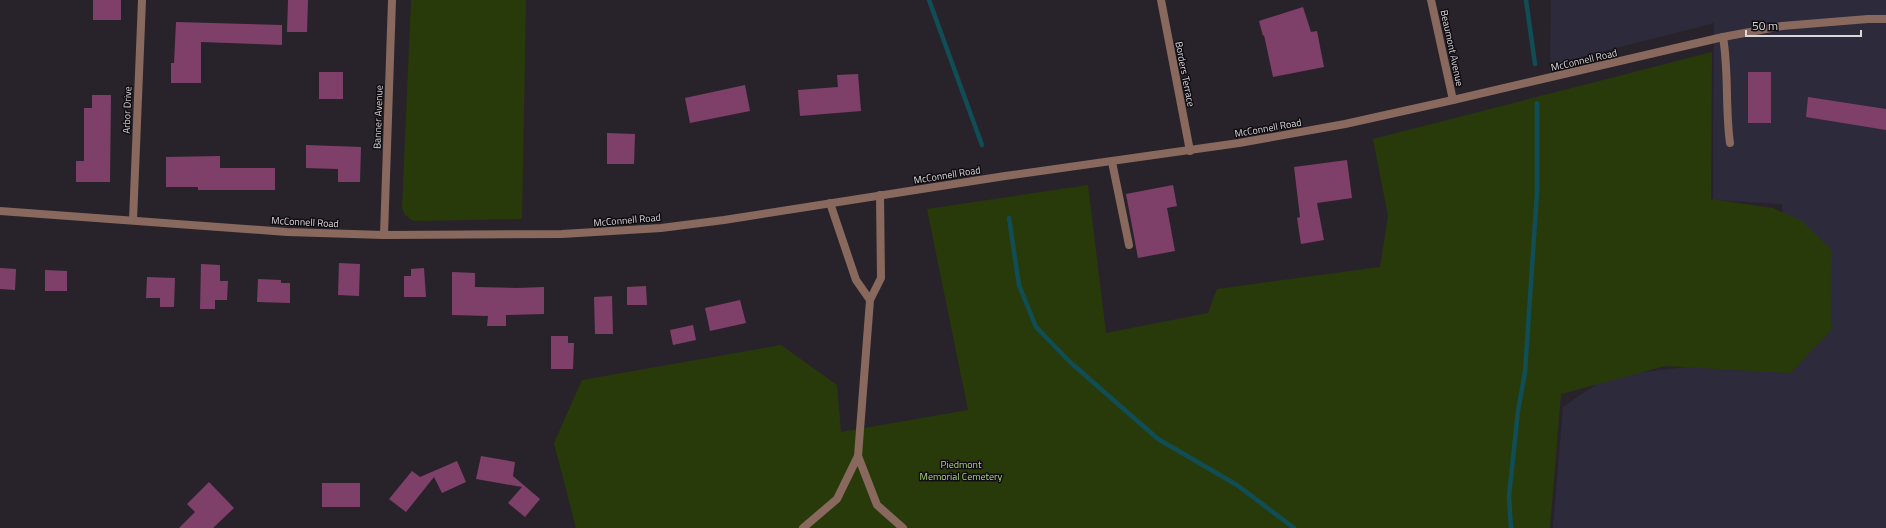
<svg xmlns="http://www.w3.org/2000/svg" width="1886" height="528" font-family="'Titillium Web',sans-serif">
<rect width="100%" height="100%" fill="#28232b"/>
<!-- education -->
<path fill="#2d2a3b" d="M1551,0H1886V528H1553L1563,407L1608,376L1790,355L1782,204L1713,200L1714,23L1550,65Z"/>
<!-- green -->
<path fill="#283a0a" d="M411,0H526L522,219L413,221L405,215L402,208Z
M1712,52L1711,199L1773,208L1802,221L1832,250L1831,330L1791,373L1665,366L1561,394L1550,528H576L554,443L582,380L781,345L837,385L841,432L968,410L927,209L1088,185L1106,333L1208,313L1217,289L1380,267L1388,216L1373,139Z"/>
<g fill="none" stroke-linecap="round" stroke-linejoin="round">
<!-- stream -->
<path stroke="#104d55" stroke-width="4.5" d="M929,0L982,145
M1526,0L1535,64
M1009,218L1019,285L1036,327L1070,362L1158,439L1237,485L1294,528
M1511,528L1509,496L1518,411L1525,372L1537,192V103"/>
</g>
<!-- building -->
<path fill="#7e4068" d="M93,0H121V20H93Z
M288,0H308L307,32H287Z
M1303,7L1311,32L1317,31L1324,67L1273,77L1264,35L1263,36L1259,21Z
M176,22L282,25V45L201,42V83H171V63H174Z
M319,72H343V99H319Z
M1748,72H1771V123H1748Z
M858,74L861,111L800,116L798,90L838,87L837,75Z
M745,85L750,111L690,123L685,98Z
M92,95H111L110,182H76V161H84V108H92Z
M1808,97L1886,109V130L1806,117Z
M607,133L635,134L634,164H607Z
M306,145L361,147L360,182H338V169L306,168Z
M220,156V168H275V190H198V187H166V157Z
M1347,160L1352,198L1317,203L1324,240L1301,244L1297,218L1300,217L1294,167Z
M1173,185L1177,206L1167,208L1175,251L1138,258L1126,194Z
M339,263L360,264L359,296L338,295Z
M201,264L220,265V281H228L227,300H215V309H200Z
M0,268L16,269L15,290L0,289Z
M424,268L426,297H404V276H411V269Z
M45,270L67,271V291H45Z
M452,272L475,273V287L517,288L544,287V314L506,315V326H487L488,316L452,315Z
M147,277L175,278L174,307H160V298H146Z
M258,279L281,280V283H290V303L257,302Z
M646,286L647,305H627V287Z
M612,296L613,334H595L594,297Z
M740,300L746,323L710,331L705,308Z
M693,325L696,340L673,345L670,330Z
M551,336H568V343H574L573,369H551Z
M481,456L515,462L513,476L540,499L525,517L508,503L522,487L476,479Z
M457,461L466,482L442,493L434,477L406,512L389,499L412,471L420,477Z
M209,482L234,508L213,528H179L195,512L187,504Z
M322,483H360V507H322Z"/>
<g fill="none" stroke-linecap="round" stroke-linejoin="round">
<!-- service -->
<path stroke="#89695d" stroke-width="8" d="M1723,37C1729,72 1725,107 1730,143
M1112,162L1129,245"/>
<!-- minor -->
<path stroke="#89695d" stroke-width="8" d="M1161,0L1190,151
M1431,0L1453,100
M830,203L856,280L870,300
M133,220L142,0
M858,456L877,505L903,528
M803,528L837,499L858,456L870,300L881,278L880,195"/>
<!-- tertiary -->
<path stroke="#89695d" stroke-width="8" d="M0,211L287,232L384,235L562,234L661,228L724,220L1005,176L1239,143L1345,124L1453,100L1723,37L1782,26L1868,19H1886
M384,235L392,0"/>
</g>
<g text-anchor="middle" dominant-baseline="central" stroke-width="3" stroke-linejoin="round" paint-order="stroke">
<!-- street labels -->
<g font-size="10" fill="#dbd8dd" stroke="#100d11">
<text transform="translate(1452 48) rotate(78)">Beaumont Avenue</text>
<text transform="translate(1584 60) rotate(-13)">McConnell Road</text>
<text transform="translate(1185 74) rotate(79)">Borders Terrace</text>
<text transform="translate(127 110) rotate(-88)">Arbor Drive</text>
<text transform="translate(378 117) rotate(-88)">Banner Avenue</text>
<text transform="translate(1268 128) rotate(-10)">McConnell Road</text>
<text transform="translate(947 175) rotate(-9)">McConnell Road</text>
<text transform="translate(627 220) rotate(-5)">McConnell Road</text>
<text transform="translate(305 222) rotate(3)">McConnell Road</text>
</g>
<!-- park labels -->
<g font-size="10" fill="#afd879" stroke="#100d11">
<text x="961" y="464">Piedmont<tspan x="961" dy="12">Memorial Cemetery</tspan></text>
</g>
</g>
<!-- scale -->
<path d="M1746 30v6h115v-6" fill="none" stroke="#dbd8dd" stroke-width="2"/>
<text x="1752" y="30" font-size="12" fill="#dbd8dd" stroke="#100d11" stroke-width="3" paint-order="stroke">50 m</text>
</svg>
